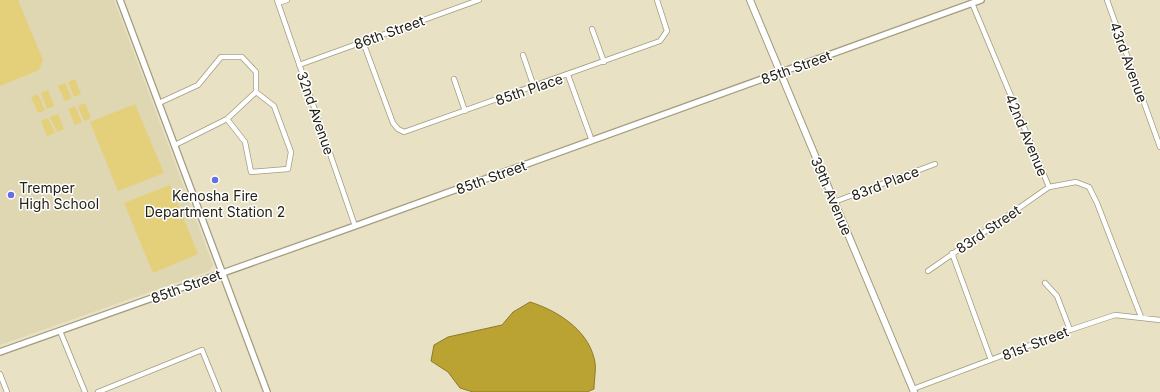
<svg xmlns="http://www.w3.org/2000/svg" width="1160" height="392" font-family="Inter,sans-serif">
<rect width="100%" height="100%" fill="#e8e1c3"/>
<!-- built -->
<path fill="#dfd6b2" d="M0,0H114L213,265L209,271L0,345Z"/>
<!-- green -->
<path fill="#e4d07a" d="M0,0H18L43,60L39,70L0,86Z
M75,79L81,94L74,97L68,82Z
M65,83L72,98L65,101L58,86Z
M48,90L54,106L47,109L41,93Z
M38,94L45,110L38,113L31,97Z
M85,103L91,118L84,121L78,106Z
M135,104L164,173L118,191L90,122Z
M75,106L82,122L75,125L68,109Z
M58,114L64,129L57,132L50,117Z
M48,118L55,133L47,136L41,121Z
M170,185L198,254L153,273L124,203Z"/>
<!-- water -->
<path fill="#baa233" stroke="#8d7b2a" d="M530,302C556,310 587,329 594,358C597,367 594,379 594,389L587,392H473L460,388L448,372L431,361L434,345L448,337L502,325L513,312Z"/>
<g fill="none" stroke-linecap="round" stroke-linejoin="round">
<defs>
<path id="minor" d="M277,0L355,226
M1107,0L1160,147
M278,3L287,0
M972,3L1049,187
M592,29L604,62
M363,42L393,123L398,129L404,132L660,41L667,31L657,0
M523,55L534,87
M299,65L479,0
M568,75L592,141
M454,79L465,111
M159,103L198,85L221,57H242L256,72V92L274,106L291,152L288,169L251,172L245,142L227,119
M175,145L227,119L256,92
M834,202L935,164
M952,253L991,360
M928,271L1049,187L1076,182L1089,187L1097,203L1141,317
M1045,283L1057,296L1070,330
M60,331L85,392
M0,374L7,392
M913,389L1070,330L1115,315L1160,320
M98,392L202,350L219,392"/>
<path id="tertiary" d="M120,0L267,392
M0,352L355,226L981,0"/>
<path id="secondary" d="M750,0L914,392"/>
</defs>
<!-- minor casing -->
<use href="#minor" stroke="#a29c80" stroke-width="6"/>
<!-- tertiary casing -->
<use href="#tertiary" stroke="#a29c80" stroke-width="8"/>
<!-- secondary casing -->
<use href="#secondary" stroke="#a29c80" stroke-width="8"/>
<!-- minor -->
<use href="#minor" stroke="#fff" stroke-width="4.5"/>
<!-- tertiary -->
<use href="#tertiary" stroke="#fff" stroke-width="5.5"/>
<!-- secondary -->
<use href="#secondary" stroke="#fff" stroke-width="6"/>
</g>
<!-- markers -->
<g fill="#666ee6" stroke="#fff" stroke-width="1.5">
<circle cx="215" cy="180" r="4"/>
<circle cx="11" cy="195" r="4"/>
</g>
<g text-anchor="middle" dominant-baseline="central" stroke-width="3" stroke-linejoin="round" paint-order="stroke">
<!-- street labels -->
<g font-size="14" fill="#242116" stroke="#fff">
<text transform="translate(389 32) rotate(-20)">86th Street</text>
<text transform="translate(1129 62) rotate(70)">43rd Avenue</text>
<text transform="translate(796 67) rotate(-20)">85th Street</text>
<text transform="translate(529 89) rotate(-19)">85th Place</text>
<text transform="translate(316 113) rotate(71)">32nd Avenue</text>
<text transform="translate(1027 135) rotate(67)">42nd Avenue</text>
<text transform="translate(491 177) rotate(-20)">85th Street</text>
<text transform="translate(885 183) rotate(-21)">83rd Place</text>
<text transform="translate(832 196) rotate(67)">39th Avenue</text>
<text transform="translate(988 229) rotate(-34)">83rd Street</text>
<text transform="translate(186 286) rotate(-20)">85th Street</text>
<text transform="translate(1035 343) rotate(-21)">81st Street</text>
</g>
<!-- poi labels -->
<g font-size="14" fill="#242116" stroke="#fff" text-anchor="start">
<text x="19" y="187">Tremper<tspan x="19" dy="16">High School</tspan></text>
<text x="215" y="195" text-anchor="middle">Kenosha Fire<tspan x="215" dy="16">Department Station 2</tspan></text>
</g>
</g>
</svg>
